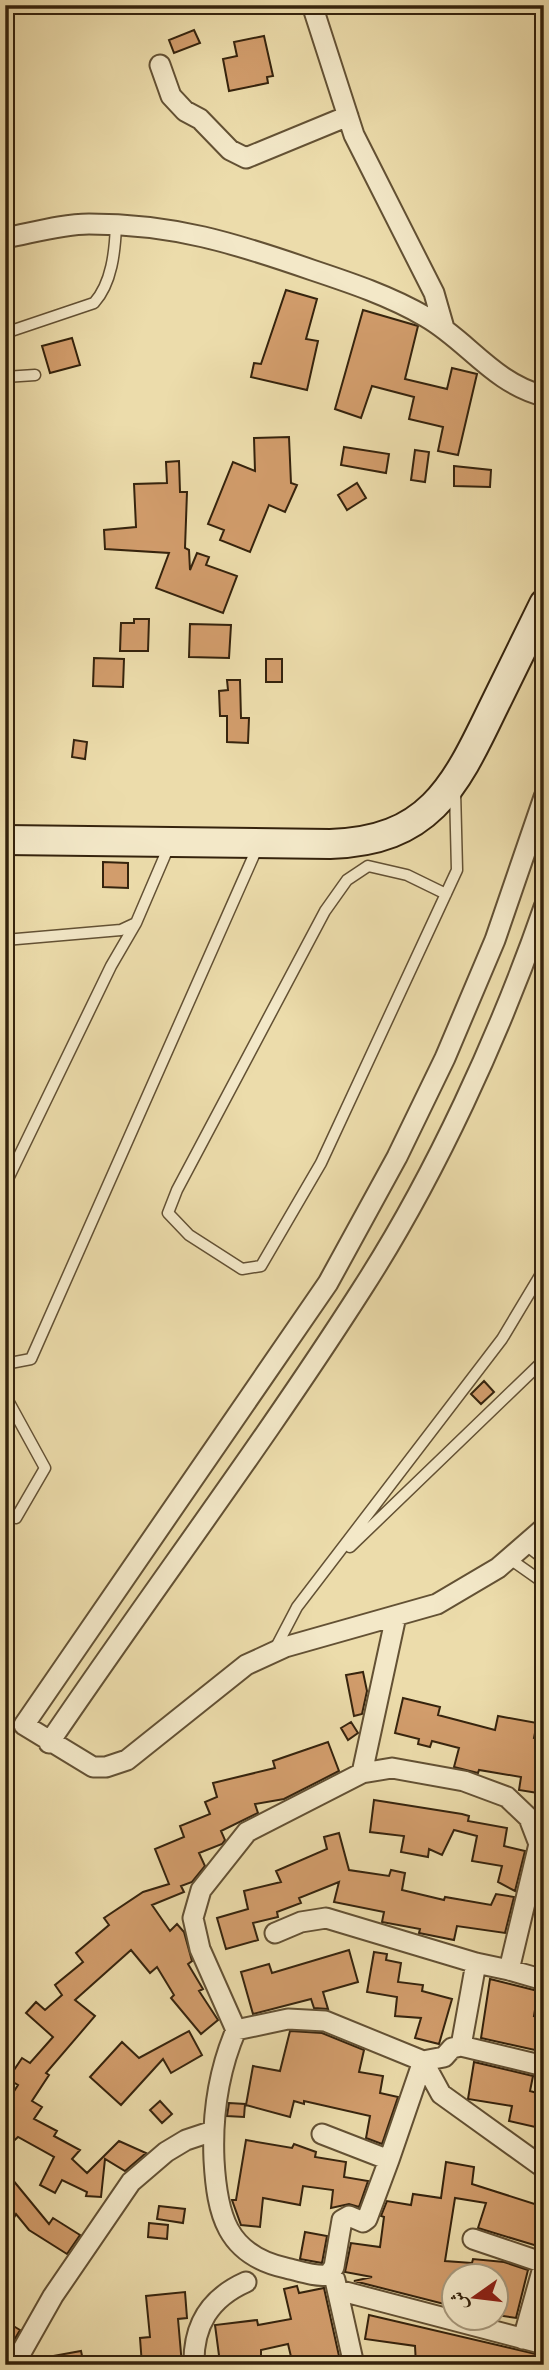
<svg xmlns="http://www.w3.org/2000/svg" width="549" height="2370" font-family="Vollkorn,Amiri,serif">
<rect width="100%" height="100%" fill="#ecdcab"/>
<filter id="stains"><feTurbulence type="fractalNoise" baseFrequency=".00286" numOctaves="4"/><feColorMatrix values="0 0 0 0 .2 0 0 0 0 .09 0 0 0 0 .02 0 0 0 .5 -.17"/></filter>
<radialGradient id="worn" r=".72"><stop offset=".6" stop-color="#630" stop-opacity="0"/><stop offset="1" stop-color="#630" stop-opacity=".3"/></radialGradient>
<!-- building -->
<path fill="#d29d6c" stroke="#35230d" stroke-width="2" d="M194,30L200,43L174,53L169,40Z
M264,36L273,76L267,77L268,83L229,91L223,59L237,56L234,42Z
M286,290L317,299L306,339L318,341L307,390L251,377L254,363L261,364Z
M363,310L418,326L405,379L447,389L452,368L477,374L458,455L438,451L443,427L409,419L414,397L372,386L361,418L335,409Z
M72,338L80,365L50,373L42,346Z
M289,437L291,483L297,485L285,512L269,505L250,552L220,540L224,530L208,524L233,462L255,471L254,438Z
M344,447L389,454L386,473L341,465Z
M415,450L429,452L425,482L411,480Z
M179,461L180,492H187L185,548L189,550L190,570L197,553L209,557L206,565L237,576L223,613L156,588L169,553L105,549L104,530L136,527L134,484L167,483L166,462Z
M454,466L491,470L490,487L454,486Z
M357,483L366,498L347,510L338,495Z
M134,619H149L148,651H120L121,623H134Z
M190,624L231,625L229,658L189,657Z
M94,658L124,659L123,687L93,686Z
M266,659H282V682H266Z
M227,680H240L241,718H249L248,743L227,742V716H220L219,691L228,690Z
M74,740L87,742L85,759L72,757Z
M103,862L128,863V888L103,887Z
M484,1381L494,1392L481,1404L471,1394Z
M363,1672L367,1691L362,1714L354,1716L346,1675Z
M403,1698L440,1707L438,1715L495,1730L498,1716L537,1723L534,1738L544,1740V1794L519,1790L521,1777L479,1770L478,1773L454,1767L459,1748L432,1741L430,1747L418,1744L419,1739L395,1733Z
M351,1722L358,1733L348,1740L341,1728Z
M328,1742L339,1771L284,1799L255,1804L258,1813L221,1831L225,1840L222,1844L199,1853L205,1866L192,1882L181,1886L184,1892L152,1905L170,1931L177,1924L184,1932L192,1961L188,1964L203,1989L199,1991L218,2020L201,2034L171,1998L174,1995L157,1967L150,1973L131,1950L75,2000L95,2016L46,2073L49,2075L32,2101L42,2107L34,2119L57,2131L54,2136L80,2150L72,2159L87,2173L119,2141L146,2153L125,2171L105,2159L101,2197L86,2196L87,2192L62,2180L55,2193L40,2185L54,2157L18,2137L5,2149V2105L18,2085L8,2079L22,2058L30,2063L53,2037L26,2013L36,2002L45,2010L62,1995L55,1985L83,1962L76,1953L109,1925L104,1918L143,1892L169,1884L155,1849L184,1837L180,1826L210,1814L205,1802L217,1797L213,1783L275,1768L273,1761Z
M374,1800L462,1814L469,1816L468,1821L507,1828L504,1846L525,1851L515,1891L498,1882L502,1866L472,1861L477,1836L454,1830L442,1855L429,1849L428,1857L401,1852L404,1836L370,1832Z
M339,1833L349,1870L389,1876L391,1870L405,1873L402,1890L444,1900L445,1897L491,1905L496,1894L514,1897L505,1933L457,1926L454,1940L419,1933L420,1929L382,1922L384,1912L334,1902L339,1882L299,1898L301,1903L277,1912L278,1917L253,1923L258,1940L226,1949L217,1918L248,1909L244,1891L281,1882L276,1871L327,1849L324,1837Z
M349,1950L358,1982L323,1992L328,2009L314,2008L311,1999L253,2014L241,1972L269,1964L272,1973Z
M374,1952L387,1954L386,1960L401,1963L398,1982L423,1985L422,1991L452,1999L439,2044L415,2038L421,2018L395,2016L397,1997L367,1992Z
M490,1979L538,1991L534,2016L544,2017V2052L481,2038Z
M189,2031L202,2055L171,2073L163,2059L121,2105L90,2077L122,2042L139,2058Z
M290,2031L322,2033L364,2050L359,2072L383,2076L380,2093L398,2097L382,2144L366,2138L370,2116L304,2101V2104L294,2101L290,2117L246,2105L253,2066L280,2071Z
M474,2062L533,2076L530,2091L544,2095V2129L509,2121L512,2106L468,2099Z
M160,2101L172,2114L162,2123L150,2110Z
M229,2103L245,2104L244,2117L227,2116Z
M246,2140L292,2148L294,2144L316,2152L315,2157L346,2162L344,2177L368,2181L359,2207L349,2204L331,2208L333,2190L303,2186L300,2205L263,2198L260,2227L241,2225L232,2200H236Z
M446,2162L474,2167L472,2184L544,2207V2248L478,2228L486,2203L455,2198L445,2261L472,2263L473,2259L504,2262L528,2270L516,2318L496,2315V2276H454L452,2306L354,2281L372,2277L345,2272L351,2243L380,2247L384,2217L381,2216L387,2201L411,2205L413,2194L441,2198Z
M12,2179L49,2224L53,2218L80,2235L67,2254L29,2230L16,2214L5,2234V2192Z
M159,2206L185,2209L183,2223L157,2219Z
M149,2223L168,2225L167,2239L148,2237Z
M305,2232L327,2236L322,2263L300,2259Z
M297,2286L299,2293L324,2288L341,2365H293L288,2344L261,2350V2358L220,2363L215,2325L257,2320L258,2325L291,2319L284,2289Z
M185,2292L187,2318L178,2319L182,2365H142L140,2338L150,2337L146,2296Z
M369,2315L544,2356V2365H416L415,2346L365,2339Z
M5,2321L20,2330L5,2356Z
M81,2351L84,2365H43L42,2358Z"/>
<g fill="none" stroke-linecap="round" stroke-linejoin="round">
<defs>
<path id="lane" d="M5,333L94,303C112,283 115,251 116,225
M5,377L35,375
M446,894L407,875L368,866L347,880L325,911L177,1190L168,1213L189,1235L242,1269L261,1266L321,1163L457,870L455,790
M5,940L121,930L136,923
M5,1185L111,966L136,923L169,846
M5,1364L31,1359L258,846
M5,1395L45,1468L16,1518
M526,1545L544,1559
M350,1547L544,1360
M510,1559L544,1583
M274,1651L297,1607L502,1339L544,1269"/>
<path id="street" d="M314,11L354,135L434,293L444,328
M160,65L171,96L185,111L200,119L230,150L246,158L348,116
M5,238C32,233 62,224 89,224C174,224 234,243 312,270C351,283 390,296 426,317C468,341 493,383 544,396
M544,797L495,940L445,1058L397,1157L328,1283L24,1725L93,1767H106L127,1760L246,1665L285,1647L437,1604L498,1568L544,1528
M49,1743C152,1591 263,1444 362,1289C435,1176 500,1034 544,907
M362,1773L396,1616
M275,1933L301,1922L326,1918L476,1963L509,1970L539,1844L529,1818L507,1797L464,1781L392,1768L362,1773L247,1832L201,1890L193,1918L200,1949L236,2030C218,2072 212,2114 214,2160C217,2214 226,2255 286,2268C299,2271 315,2277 328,2275L334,2267L342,2220L349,2216L363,2222L367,2219L389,2160
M509,1970L544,1980
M236,2030L288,2019L325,2021L423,2061L441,2094L544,2168
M461,2046L544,2066
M322,2134L389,2160L423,2061L444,2057L452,2048L461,2046L476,1963
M473,2239L544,2263
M335,2280L354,2365
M338,2290L544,2344
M523,2339L544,2264
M14,2365L53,2296L131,2182L166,2152L186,2140L213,2131
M194,2365C193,2325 210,2298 246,2282"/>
<path id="secondary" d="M5,840L330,844C428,841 454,789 492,710C509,675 526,640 544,604"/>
</defs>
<!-- lane casing -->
<use href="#lane" stroke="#635134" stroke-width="13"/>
<!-- street casing -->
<use href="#street" stroke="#635134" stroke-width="23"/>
<!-- secondary casing -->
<use href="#secondary" stroke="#35230d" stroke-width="32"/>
<!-- lane -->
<use href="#lane" stroke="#f3e8c8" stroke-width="10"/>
<!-- street -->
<use href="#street" stroke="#f3e8c8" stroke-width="19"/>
<!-- secondary -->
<use href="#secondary" stroke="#f3e8c8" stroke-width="28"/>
</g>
<!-- margin -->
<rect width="549" height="2370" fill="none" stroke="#ecdcab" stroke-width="28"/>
<rect x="7" y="7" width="535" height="2356" fill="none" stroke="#35230d" stroke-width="3.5"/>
<rect x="14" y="14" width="521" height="2342" fill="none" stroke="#35230d" stroke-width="2"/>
<!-- north arrow -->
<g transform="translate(475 2297) rotate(256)"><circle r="33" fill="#f3e8c8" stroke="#a7997d" stroke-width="2"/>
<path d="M0-5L12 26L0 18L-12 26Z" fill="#8f2418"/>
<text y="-10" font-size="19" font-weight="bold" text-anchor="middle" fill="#35230d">ش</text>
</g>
<rect width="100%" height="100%" filter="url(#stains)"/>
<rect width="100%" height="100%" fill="url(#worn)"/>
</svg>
